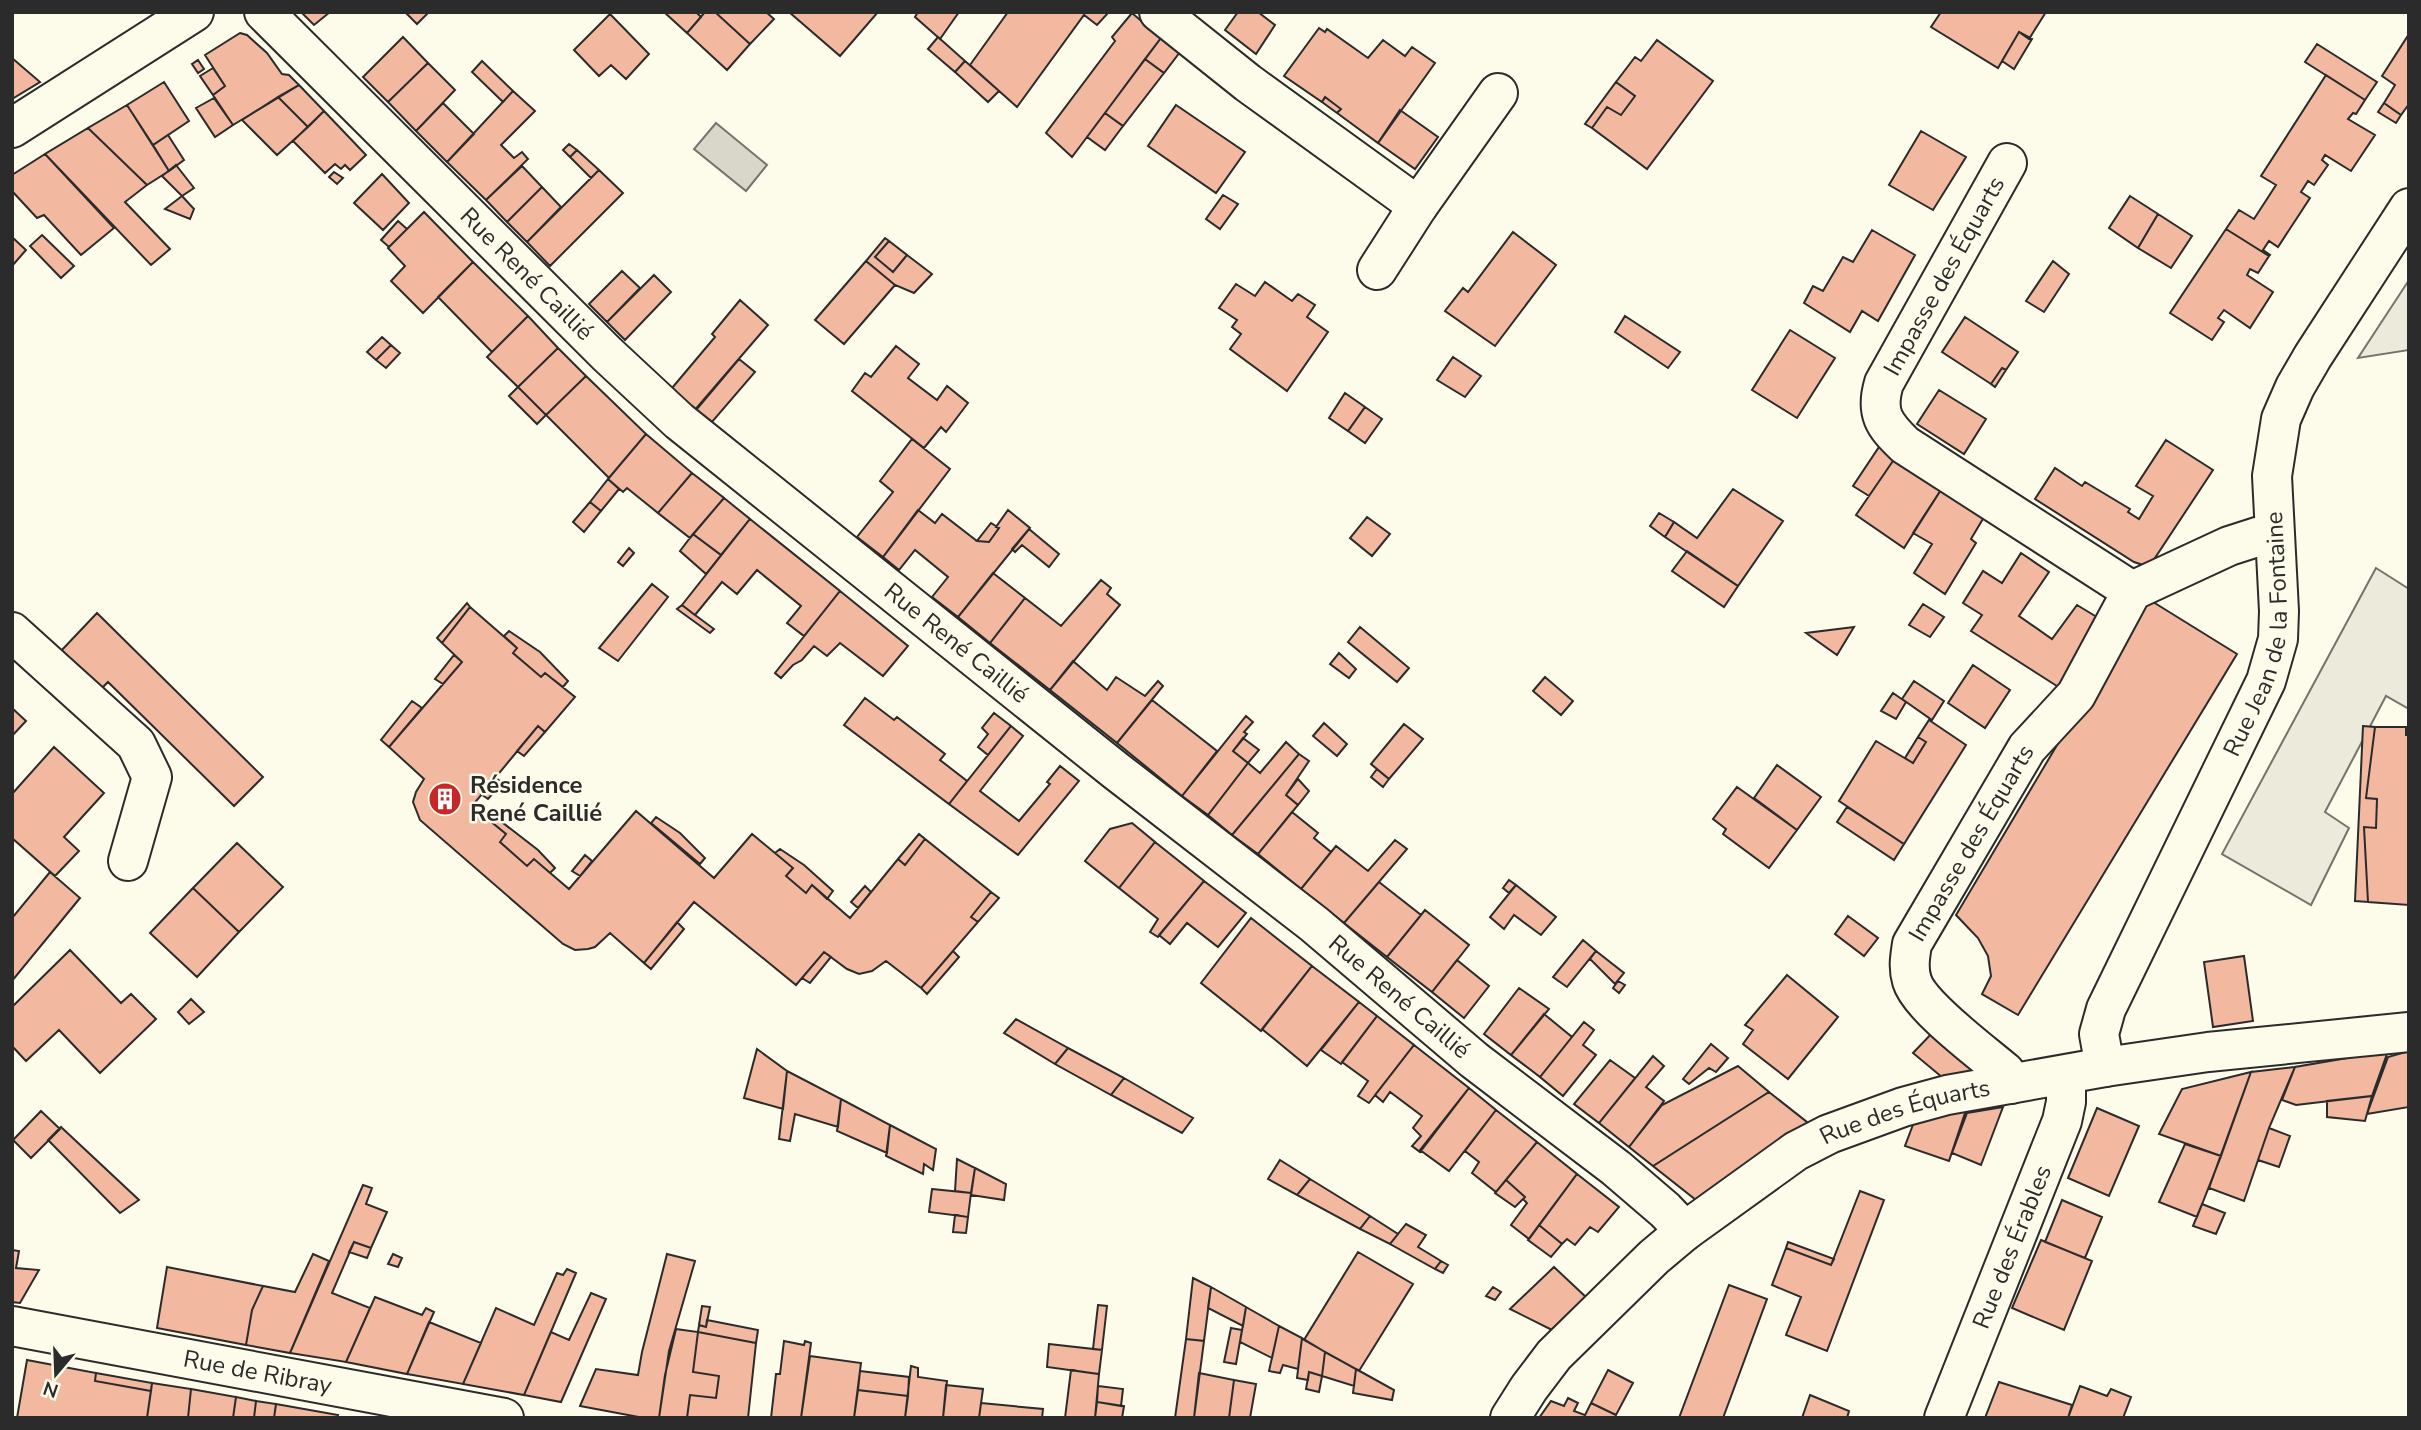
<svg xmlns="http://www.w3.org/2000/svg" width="2421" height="1430" font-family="'Nunito Sans',sans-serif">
<rect width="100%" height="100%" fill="#fdfbea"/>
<!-- green -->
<path fill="#ecebdb" stroke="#74746e" stroke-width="2" d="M2409,280V350L2358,358Z"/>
<!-- parking -->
<path fill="#eceadb" stroke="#74746e" stroke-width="2" d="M2376,568L2409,589V709L2386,696L2325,812L2349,828L2311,905L2222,854Z"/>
<!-- water -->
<path fill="#d8d7c9" stroke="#74746e" stroke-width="2" d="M716,123L767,165L746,191L694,149Z"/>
<!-- building -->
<path fill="#f2b8a0" stroke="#2b2b2b" stroke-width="2" d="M301,12H330L314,25Z
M405,12H429L417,24Z
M664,12H696L701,17L687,33Z
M705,12H715L750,44L727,70L687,33Z
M715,12H766L774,19L750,44Z
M789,12H878L840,56Z
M918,12H959L940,39L915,17Z
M1008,12H1109L1097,25L1084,15L1017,107L970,65Z
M1238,12H1258L1275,25L1256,54L1225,30Z
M1941,12H2046L2029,39L2019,32L1998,68L1931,27Z
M1132,13L1161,38L1072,157L1046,133L1115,41L1112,37Z
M610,14L649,54L626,79L611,65L599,76L574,50Z
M1319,28L1325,32L1327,29L1368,58L1383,40L1405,56L1412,47L1435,63L1378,143L1337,113L1341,109L1325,97L1322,102L1284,76Z
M2019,32L2032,39L2014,69L2002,61Z
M240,33L247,35L267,53L282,74L289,75L299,85L233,125L213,95L225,86L205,55Z
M2409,34V104L2401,115L2384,103L2395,85L2382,76Z
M403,37L428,63L388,102L363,77Z
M938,37L965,61L955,72L928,49Z
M1161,38L1180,52L1164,73L1145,59Z
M1657,40L1713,81L1647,169L1592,128L1607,107L1621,115L1635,96L1616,82L1635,57L1641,61Z
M2317,44L2377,82L2365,100L2305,62Z
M12,58L40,82L12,99Z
M1145,59L1164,73L1123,126L1105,113Z
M198,60L204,69L198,73L192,64Z
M482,61L513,91L503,102L472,72Z
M965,61L999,91L988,102L955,72Z
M428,63L455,90L416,131L388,102Z
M213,68L225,86L213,95L200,76Z
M2326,75L2365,100L2356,114L2353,113L2348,119L2375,135L2351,171L2325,155L2322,160L2328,165L2314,185L2308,181L2301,192L2310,198L2278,247L2269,241L2263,250L2270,255L2269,256L2226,229L2239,210L2254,219L2276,185L2261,176Z
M164,82L189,121L153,145L127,105Z
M1616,82L1635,96L1621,115L1607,107L1592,128L1585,124Z
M299,85L324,111L308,127L278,97Z
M513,91L535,111L501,145L514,158L522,152L528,159L486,200L447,162Z
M278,97L308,127L277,155L242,120Z
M1325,97L1341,109L1337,113L1322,102Z
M214,98L233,125L215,137L196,108Z
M443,103L474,134L447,162L416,131Z
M2384,103L2401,115L2396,123L2378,112Z
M127,105L169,171L147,185L88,128Z
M1176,105L1245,152L1216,193L1148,146Z
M1400,110L1438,137L1415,169L1378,143Z
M324,111L366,155L350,170L345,165L341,169L335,164L325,173L293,141Z
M1105,113L1123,126L1105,150L1087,137Z
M88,128L147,185L125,202L170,249L151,265L45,154Z
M1921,131L1966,157L1933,210L1889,185Z
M168,135L184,160L169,171L153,145Z
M569,144L577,150L570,157L563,150Z
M577,150L599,170L591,178L570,157Z
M45,154L114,228L81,255L44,215L37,218L12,191V175Z
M176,165L194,188L182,196L162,176Z
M522,166L542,187L507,222L486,200Z
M599,170L623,193L550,266L527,242Z
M334,172L343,178L337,184L329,177Z
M382,174L409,203L383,230L354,203Z
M542,187L561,207L527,242L507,222Z
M1223,195L1238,204L1220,229L1206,219Z
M182,196L194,209L190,219L165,209Z
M2130,196L2158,214L2138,248L2109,228Z
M424,212L473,262L423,313L391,281L405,266L388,248Z
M2158,214L2192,236L2171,268L2138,248Z
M398,221L407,229L389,247L381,240Z
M2226,229L2269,256L2258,273L2250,269L2247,275L2273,292L2250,328L2224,310L2218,318L2224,322L2212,340L2170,313Z
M1872,230L1915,255L1878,321L1862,311L1850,332L1804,303L1813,286L1823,291L1843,257L1853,262Z
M1513,232L1556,265L1495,346L1445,311L1463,288L1468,292Z
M42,235L74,266L61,278L30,246Z
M12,237L26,250L12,266Z
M885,238L889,241L875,257L893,272L907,255L932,274L914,293L895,285L866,261Z
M889,241L907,255L893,272L875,257Z
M866,261L895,285L844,344L815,320Z
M2053,261L2069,274L2044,312L2026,301Z
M473,262L528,316L492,352L438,297Z
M622,271L640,288L607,322L589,304Z
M654,275L671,292L625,340L607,322Z
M1265,282L1292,301L1298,294L1315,305L1307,317L1328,332L1287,391L1230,349L1241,334L1232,327L1237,320L1219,308L1236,284L1255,296Z
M740,300L768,325L694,411L672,388L715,337L712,334Z
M528,316L558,348L518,387L487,357Z
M1625,316L1680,352L1668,368L1615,332Z
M1965,317L2018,352L2006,370L2002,368L1991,384L1942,352Z
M1790,330L1835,358L1797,418L1752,390Z
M382,337L391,345L376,360L367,352Z
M391,345L400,353L386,368L376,360Z
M896,346L919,364L908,378L937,400L947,386L968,403L946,432L941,427L924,448L852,391L865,373L871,377Z
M558,348L586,376L546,415L518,387Z
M1453,357L1481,376L1465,397L1437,380Z
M739,359L755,372L712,422L696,410Z
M2002,368L2006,370L1995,387L1991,384Z
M586,376L646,434L609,478L546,415Z
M518,387L546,415L537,424L509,396Z
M1939,390L1986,419L1964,454L1917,424Z
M1345,393L1365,407L1348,431L1329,418Z
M1365,407L1382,419L1365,443L1348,431Z
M646,434L692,473L658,513L627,488L623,492L608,479Z
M912,439L950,469L883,557L857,537L893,492L880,481Z
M2166,440L2213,470L2149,567L2134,562L2035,499L2055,468L2082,486L2085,482L2130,509L2128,512L2139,519L2153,496L2136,486Z
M1881,444L1897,455L1869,496L1853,486Z
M1897,455L1944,485L1904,548L1856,515Z
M692,473L724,498L690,538L658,513Z
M608,479L619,489L601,511L590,502Z
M1944,485L1987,512L1971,539L1976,543L1945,594L1914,573L1932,544L1913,533Z
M1733,489L1783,521L1738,586L1665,537L1674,522L1697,538Z
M724,498L750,519L721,555L693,534Z
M590,502L601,511L584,532L573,522Z
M918,510L935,523L942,514L977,541L989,542L999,528L996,527L1008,510L1030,528L958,617L932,597L948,577L915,550L899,570L883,557Z
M1659,513L1674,522L1665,537L1650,526Z
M1367,517L1390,534L1372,556L1350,538Z
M750,519L840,591L804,636L787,623L801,606L757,570L737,594L722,582L695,615L682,605Z
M991,523L999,528L989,542L977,541Z
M1029,529L1059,554L1049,567L1022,545L1015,552L1012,549Z
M693,534L721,555L706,574L680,551Z
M629,548L634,553L623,566L618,562Z
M1687,551L1738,586L1724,607L1672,571Z
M2021,553L2049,572L2019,616L2052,639L2077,605L2105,622L2060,688L1971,631L1982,615L1963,603L1983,571L2002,583Z
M993,573L1025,598L990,643L958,617Z
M1101,580L1111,588L1107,594L1120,605L1050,690L990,643L1025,598L1061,626Z
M652,584L668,597L618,661L599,648Z
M840,591L908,646L883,676L840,643L827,656L814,646L802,660L793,665L781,678L775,673Z
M2145,597L2237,654L2018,1015L1982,994L1991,976L1988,956L1978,938L1956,915Z
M467,603L470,607L442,643L437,638Z
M1923,604L1944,617L1930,637L1909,625Z
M682,605L695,615L714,629L710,633L677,609Z
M470,607L517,648L513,653L541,677L545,673L575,697L545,732L538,726L472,806L506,834L500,842L527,866L534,859L569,889L636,811L714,878L752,834L793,868L786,876L806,893L812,885L850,918L898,859L905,865L925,839L991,892L971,917L978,922L921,988L886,961L872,971L859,974L847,969L824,952L796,985L694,902L644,963L610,933L595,947L588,949L575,950L563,944L420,820L413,802L416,792L424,779L389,747L462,662L442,643Z
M97,613L263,777L234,806L108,682L101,689L60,652Z
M1360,627L1409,668L1397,682L1348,642Z
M1854,627L1837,655L1806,633Z
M509,631L540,652L568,681L563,687L545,673L541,677L513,653L517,648L504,636Z
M1339,653L1356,669L1349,678L1330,664Z
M454,655L462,662L443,684L435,679Z
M1073,661L1107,690L1116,677L1145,696L1158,681L1163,686L1117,743L1050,690Z
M1973,665L2010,690L1985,728L1948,703Z
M1545,677L1573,701L1561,715L1533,691Z
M1914,681L1944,701L1932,720L1902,699Z
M1893,693L1906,702L1896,719L1881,711Z
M865,698L894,720L897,717L945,754L940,760L967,781L949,804L844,725Z
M1152,700L1217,751L1182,796L1117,743Z
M412,701L422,708L389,747L381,740Z
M12,708L26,721L12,736Z
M994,713L1011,726L988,755L978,747L988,734L982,728Z
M1246,716L1253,722L1244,732L1247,734L1233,751L1248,763L1208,815L1182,796Z
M1929,720L1966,745L1904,844L1839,801L1876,741L1913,763L1926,742L1918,737Z
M1324,723L1347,744L1337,756L1313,736Z
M1404,724L1423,739L1389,779L1371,764Z
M538,726L545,732L524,756L517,751Z
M1011,726L1023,736L980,791L1019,821L1050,784L1047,782L1060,766L1079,781L1018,855L949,804Z
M2363,726L2375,727L2366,798L2377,799L2376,828L2364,827L2368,902L2355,901Z
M2375,727H2406V735H2409V905L2368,902L2364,827L2376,828L2377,799L2366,798Z
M1918,737L1926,742L1913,763L1905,758Z
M1243,738L1259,750L1248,763L1233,751Z
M1286,742L1299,754L1232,835L1208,815L1248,763L1260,773Z
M54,747L104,793L64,837L79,851L55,876L12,838V794Z
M1299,754L1309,761L1286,795L1298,805L1258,854L1232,835Z
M1777,765L1821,797L1797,830L1754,798Z
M1377,769L1389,779L1383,787L1371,777Z
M495,777L502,783L488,799L481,794Z
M1298,779L1309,791L1298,805L1286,795Z
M1737,787L1797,830L1769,868L1723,834L1726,829L1713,819Z
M1847,807L1904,844L1894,860L1837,822Z
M1292,812L1318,833L1314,838L1331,852L1301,889L1258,854Z
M494,816L538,850L555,868L550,873L534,859L527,866L500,842L506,834L489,820V817Z
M656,817L680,833L705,858L700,864L651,823Z
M1132,823L1155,842L1119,888L1085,861L1110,829Z
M919,834L925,839L905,865L898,859Z
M1395,840L1407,849L1344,923L1301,889L1336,846L1368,871Z
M1155,842L1204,881L1158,937L1150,932L1158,919L1119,888Z
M237,843L283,887L239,932L193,888Z
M780,849L804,865L833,891L827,899L812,885L806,893L786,876L793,868L775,853Z
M585,855L592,861L580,876L572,871Z
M50,872L80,898L12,981V918Z
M1509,880L1516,885L1509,893L1503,888Z
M1204,881L1246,913L1218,947L1187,923L1170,944L1159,935Z
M1379,882L1421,915L1387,957L1344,923Z
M1516,885L1556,917L1541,935L1514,915L1504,929L1490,917Z
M865,886L871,892L858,908L851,902Z
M193,888L239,932L197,977L150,933Z
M991,892L999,898L978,922L971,917Z
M1425,910L1469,945L1432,992L1387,957Z
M1848,916L1878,938L1864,956L1835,934Z
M1251,918L1312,966L1261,1031L1201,983Z
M677,922L684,929L651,969L644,963Z
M1583,940L1596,951L1567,987L1553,977Z
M70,950L121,1003L131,994L156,1019L100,1073L59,1030L26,1061L12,1046V1007Z
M953,951L959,957L927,994L921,988Z
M1596,951L1624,973L1615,984L1590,959Z
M824,952L831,957L810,983L802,978Z
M2244,956L2253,1021L2213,1027L2204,962Z
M1457,960L1489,986L1464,1018L1432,992Z
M1312,966L1359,1002L1307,1066L1262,1029Z
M1787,975L1838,1017L1788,1079L1743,1044L1753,1030L1745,1025Z
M1618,981L1625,985L1619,993L1613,988Z
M1519,988L1549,1009L1511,1055L1484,1034Z
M191,999L204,1012L189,1024L178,1012Z
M1359,1002L1377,1016L1341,1064L1321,1050Z
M1544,1014L1572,1037L1540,1077L1511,1055Z
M1377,1016L1414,1045L1369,1103L1358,1096L1368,1081L1342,1062Z
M1016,1019L1068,1048L1055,1064L1004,1033Z
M1584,1022L1594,1030L1583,1045L1596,1055L1563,1096L1540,1077Z
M1933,1032L1984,1075L1949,1083L1913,1053Z
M1711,1044L1728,1058L1716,1072L1709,1068L1689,1084L1683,1079Z
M1414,1045L1469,1088L1420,1152L1412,1146L1421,1136L1413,1128L1422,1116L1390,1092L1383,1102L1375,1095Z
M1068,1048L1124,1078L1111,1095L1055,1064Z
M757,1049L787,1071L783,1109L744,1098Z
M2388,1051L2372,1096L2296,1105L2282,1100L2295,1067Z
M2409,1051V1107L2367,1114L2388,1057Z
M1653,1056L1664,1066L1646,1087L1664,1101L1629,1147L1599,1123Z
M1610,1060L1635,1078L1599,1123L1574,1104Z
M1738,1066L1769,1092L1653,1166L1629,1147L1662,1105Z
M2295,1067L2269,1128L2244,1201L2209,1188L2251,1072Z
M787,1071L841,1099L838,1127L795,1114L790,1141L779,1139Z
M2251,1072L2221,1156L2159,1134L2182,1089Z
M1124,1078L1193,1118L1182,1133L1111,1095Z
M1469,1088L1496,1110L1449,1171L1420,1150Z
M1769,1092L1812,1126L1696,1200L1653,1166Z
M2372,1096L2365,1121L2327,1117V1101Z
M841,1099L890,1125L887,1153L837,1131Z
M2003,1107L1981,1165L1952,1153L1967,1113Z
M2097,1108L2139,1126L2109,1196L2068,1178Z
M1496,1110L1537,1142L1496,1192L1472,1173L1479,1162L1465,1151Z
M1966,1110L1949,1161L1905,1146L1914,1122Z
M41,1111L60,1129L31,1158L13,1140Z
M890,1125L936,1149L933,1170L924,1164L923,1174L886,1156Z
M61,1127L139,1200L120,1213L48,1140Z
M2269,1128L2290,1136L2279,1167L2258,1160Z
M1537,1142L1577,1174L1529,1239L1511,1225L1527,1203L1523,1199L1525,1197L1506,1180Z
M2185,1144L2221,1156L2197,1217L2159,1202Z
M957,1159L975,1168L971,1193L955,1191Z
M1280,1160L1310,1179L1297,1195L1268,1179Z
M975,1168L1006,1184L1004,1200L971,1195Z
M1577,1174L1619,1207L1598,1232L1590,1227L1575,1245L1567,1239L1562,1244L1539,1225Z
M1310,1179L1370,1216L1360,1229L1297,1195Z
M1506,1180L1525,1197L1515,1207L1495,1193Z
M363,1185L372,1188L366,1204L387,1212L371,1248L354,1242L332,1293L370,1308L346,1362L290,1353Z
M932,1189L971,1193L968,1217L929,1212Z
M1860,1191L1884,1200L1827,1351L1786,1335L1801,1297L1772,1285L1786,1248L1831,1265Z
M2062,1200L2102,1217L2085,1258L2045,1242Z
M2202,1204L2225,1213L2216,1234L2193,1226Z
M955,1215L968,1217L966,1233L953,1232Z
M1370,1216L1398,1234L1390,1244L1360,1229Z
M1406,1224L1426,1235L1418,1247L1441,1261L1435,1269L1390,1244Z
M1539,1225L1562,1244L1551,1257L1528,1240Z
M2041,1240L2092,1261L2064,1330L2012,1308Z
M354,1242L371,1248L367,1258L349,1252Z
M1788,1242L1834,1259L1831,1265L1786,1248Z
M12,1250L19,1251L16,1268L39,1270L20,1303L12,1302Z
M1358,1252L1413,1284L1359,1371L1304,1340Z
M313,1254L329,1261L290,1353L246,1345L252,1310L263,1286L295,1292Z
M393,1254L402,1258L398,1267L388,1264Z
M667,1254L695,1261L669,1351L659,1418H644L580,1406L596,1369L638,1375L642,1352Z
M1441,1261L1448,1265L1443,1273L1435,1269Z
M167,1267L263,1286L252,1310L246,1345L157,1328Z
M1554,1267L1588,1299L1552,1330L1510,1309Z
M567,1269L576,1273L524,1395L463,1384L496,1308L534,1325L557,1273L563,1275Z
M1193,1278L1211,1287L1204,1341L1186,1339Z
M1729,1285L1767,1299L1723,1418H1679Z
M1211,1287L1246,1307L1243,1326L1208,1308Z
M1493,1287L1501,1292L1495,1300L1486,1296Z
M591,1293L606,1299L561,1402L524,1395L551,1332L569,1340Z
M375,1297L422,1315L426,1308L434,1312L407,1374L346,1362Z
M1098,1305L1107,1306L1102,1350L1093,1349Z
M702,1306L710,1307L706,1327L699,1325Z
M1246,1307L1279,1326L1272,1358L1240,1342Z
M707,1320L758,1330L756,1343L698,1332L699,1325L706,1327Z
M429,1322L481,1343L463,1384L407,1374Z
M1279,1326L1302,1338L1298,1369L1283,1365L1280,1373L1269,1371Z
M1231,1328L1242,1330L1236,1364L1224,1362Z
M676,1329L698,1332L693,1372L719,1376L716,1398L690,1395L687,1418H659L665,1375Z
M698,1332L756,1343L748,1418H687L690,1395L716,1398L719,1376L693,1372Z
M1302,1338L1325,1352L1322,1376L1309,1372L1308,1380L1297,1378Z
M1186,1339L1204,1341L1194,1418H1175Z
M784,1341L804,1345L805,1341L811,1343L801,1418H771L776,1374H780Z
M1049,1344L1102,1350L1099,1374L1047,1367Z
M1325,1352L1356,1369L1354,1386L1322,1376Z
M810,1356L861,1363L854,1418H801Z
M27,1360L96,1373L95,1381L151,1391L147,1418H17Z
M911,1366L918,1368V1377L947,1381L943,1418H905Z
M1356,1369L1394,1390L1392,1400L1353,1393Z
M1071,1370L1099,1374L1095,1418H1065Z
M1608,1370L1633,1383L1616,1415L1591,1403Z
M860,1371L909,1377L908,1396L858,1390Z
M1309,1372L1322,1376L1319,1392L1306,1389Z
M96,1373L152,1383L151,1391L95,1381Z
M1199,1373L1234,1380L1229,1418H1194Z
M1234,1380L1256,1384L1250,1418H1229Z
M1999,1382L2072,1405L2068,1418H1985Z
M152,1383L191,1389L188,1418H147Z
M946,1385L983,1389L979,1418H943Z
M1098,1386L1123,1389L1121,1406L1097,1402Z
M2080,1386L2107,1396L2111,1389L2131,1397L2123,1418H2068Z
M191,1389L236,1397L233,1418H188Z
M858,1390L908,1396L905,1418H854Z
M1810,1395L1849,1411L1847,1418H1802Z
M236,1397L256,1401L254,1418H233Z
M1568,1398L1578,1403L1574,1411L1585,1415L1584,1418H1539L1551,1401L1564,1406Z
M256,1401L276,1404L274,1418H254Z
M1097,1402L1124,1406L1122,1418H1095Z
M981,1403L1043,1409L1042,1418H979Z
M1591,1403L1616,1415L1614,1418L1584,1417Z
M276,1404L338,1415L337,1418H274Z"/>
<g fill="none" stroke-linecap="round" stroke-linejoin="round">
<defs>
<g id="minor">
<path id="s1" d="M264,12L607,354L679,421L1115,770L1314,924L1474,1060L1616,1168L1665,1210L1685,1231"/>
<path d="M1159,12L1248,83L1418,206"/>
<path d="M12,128L194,12"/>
<path d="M2007,163L1884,383C1875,413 1884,425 1905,445L2132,591"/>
<path d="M1377,270L1418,206L1498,93"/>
<path d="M12,632L136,744L152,777L128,861"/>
<path id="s2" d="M2105,1067L2099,1034L2106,1009L2266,681L2278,639L2279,611L2272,476L2281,419L2295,387L2313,356L2409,208"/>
<path id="s3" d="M2011,1084L2005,1072C1983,1053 1920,1007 1912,981C1908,968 1910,957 1912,944L2027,748L2076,695L2132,591L2229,546L2257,537L2274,534"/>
<path id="s4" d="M1510,1418L1529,1388L1554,1355L1654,1257L1685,1231L1796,1151L1829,1134L1903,1107L1947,1095L2105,1067L2208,1052L2409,1032"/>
<path id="s5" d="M1944,1418L2062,1121L2066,1102V1075"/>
</g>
<g id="tertiary">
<path id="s6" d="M12,1326L504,1418"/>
</g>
</defs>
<!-- minor casing -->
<use href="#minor" stroke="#2b2b2b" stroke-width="42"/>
<!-- tertiary casing -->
<use href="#tertiary" stroke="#2b2b2b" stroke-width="42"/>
<!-- minor -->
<use href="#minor" stroke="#fdfbea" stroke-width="38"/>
<!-- tertiary -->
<use href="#tertiary" stroke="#fdfbea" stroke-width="38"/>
</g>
<!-- icons -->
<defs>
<symbol id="building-disc" viewBox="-11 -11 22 22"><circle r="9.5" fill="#c62828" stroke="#fdfbea"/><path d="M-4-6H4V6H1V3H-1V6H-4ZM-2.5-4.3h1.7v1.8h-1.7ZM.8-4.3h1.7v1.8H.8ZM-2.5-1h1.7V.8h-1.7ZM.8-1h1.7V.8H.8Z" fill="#fff"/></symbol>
</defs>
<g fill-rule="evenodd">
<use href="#building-disc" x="426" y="780" width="38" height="38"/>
</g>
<g text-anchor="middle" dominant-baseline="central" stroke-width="5" stroke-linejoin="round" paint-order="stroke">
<!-- street labels -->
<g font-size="24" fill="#2b2b2b" stroke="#fdfbea">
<text stroke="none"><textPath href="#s1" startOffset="371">Rue René Caillié</textPath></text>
<text transform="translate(1944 276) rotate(-61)">Impasse des Équarts</text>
<text stroke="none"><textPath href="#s2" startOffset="469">Rue Jean de la Fontaine</textPath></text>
<text stroke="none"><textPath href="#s1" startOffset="938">Rue René Caillié</textPath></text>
<text stroke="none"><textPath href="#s3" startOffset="299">Impasse des Équarts</textPath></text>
<text stroke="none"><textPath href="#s1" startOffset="1505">Rue René Caillié</textPath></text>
<text stroke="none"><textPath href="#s4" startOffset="511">Rue des Équarts</textPath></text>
<text stroke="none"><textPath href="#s5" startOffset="184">Rue des Érables</textPath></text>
<text stroke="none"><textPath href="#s6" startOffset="250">Rue de Ribray</textPath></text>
</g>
<!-- poi labels -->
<g font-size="24" font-weight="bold" fill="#2b2b2b" stroke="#fdfbea" text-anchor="start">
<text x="470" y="785">Résidence<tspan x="470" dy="28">René Caillié</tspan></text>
</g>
</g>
<!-- border -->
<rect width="2421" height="1430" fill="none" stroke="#2b2b2b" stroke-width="28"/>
<!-- north arrow -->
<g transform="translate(56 1374) rotate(199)" stroke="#fdfbea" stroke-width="5" paint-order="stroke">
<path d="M0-5L12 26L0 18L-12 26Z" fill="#2b2b2b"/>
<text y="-10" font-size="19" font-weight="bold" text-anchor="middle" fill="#2b2b2b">N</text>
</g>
</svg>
